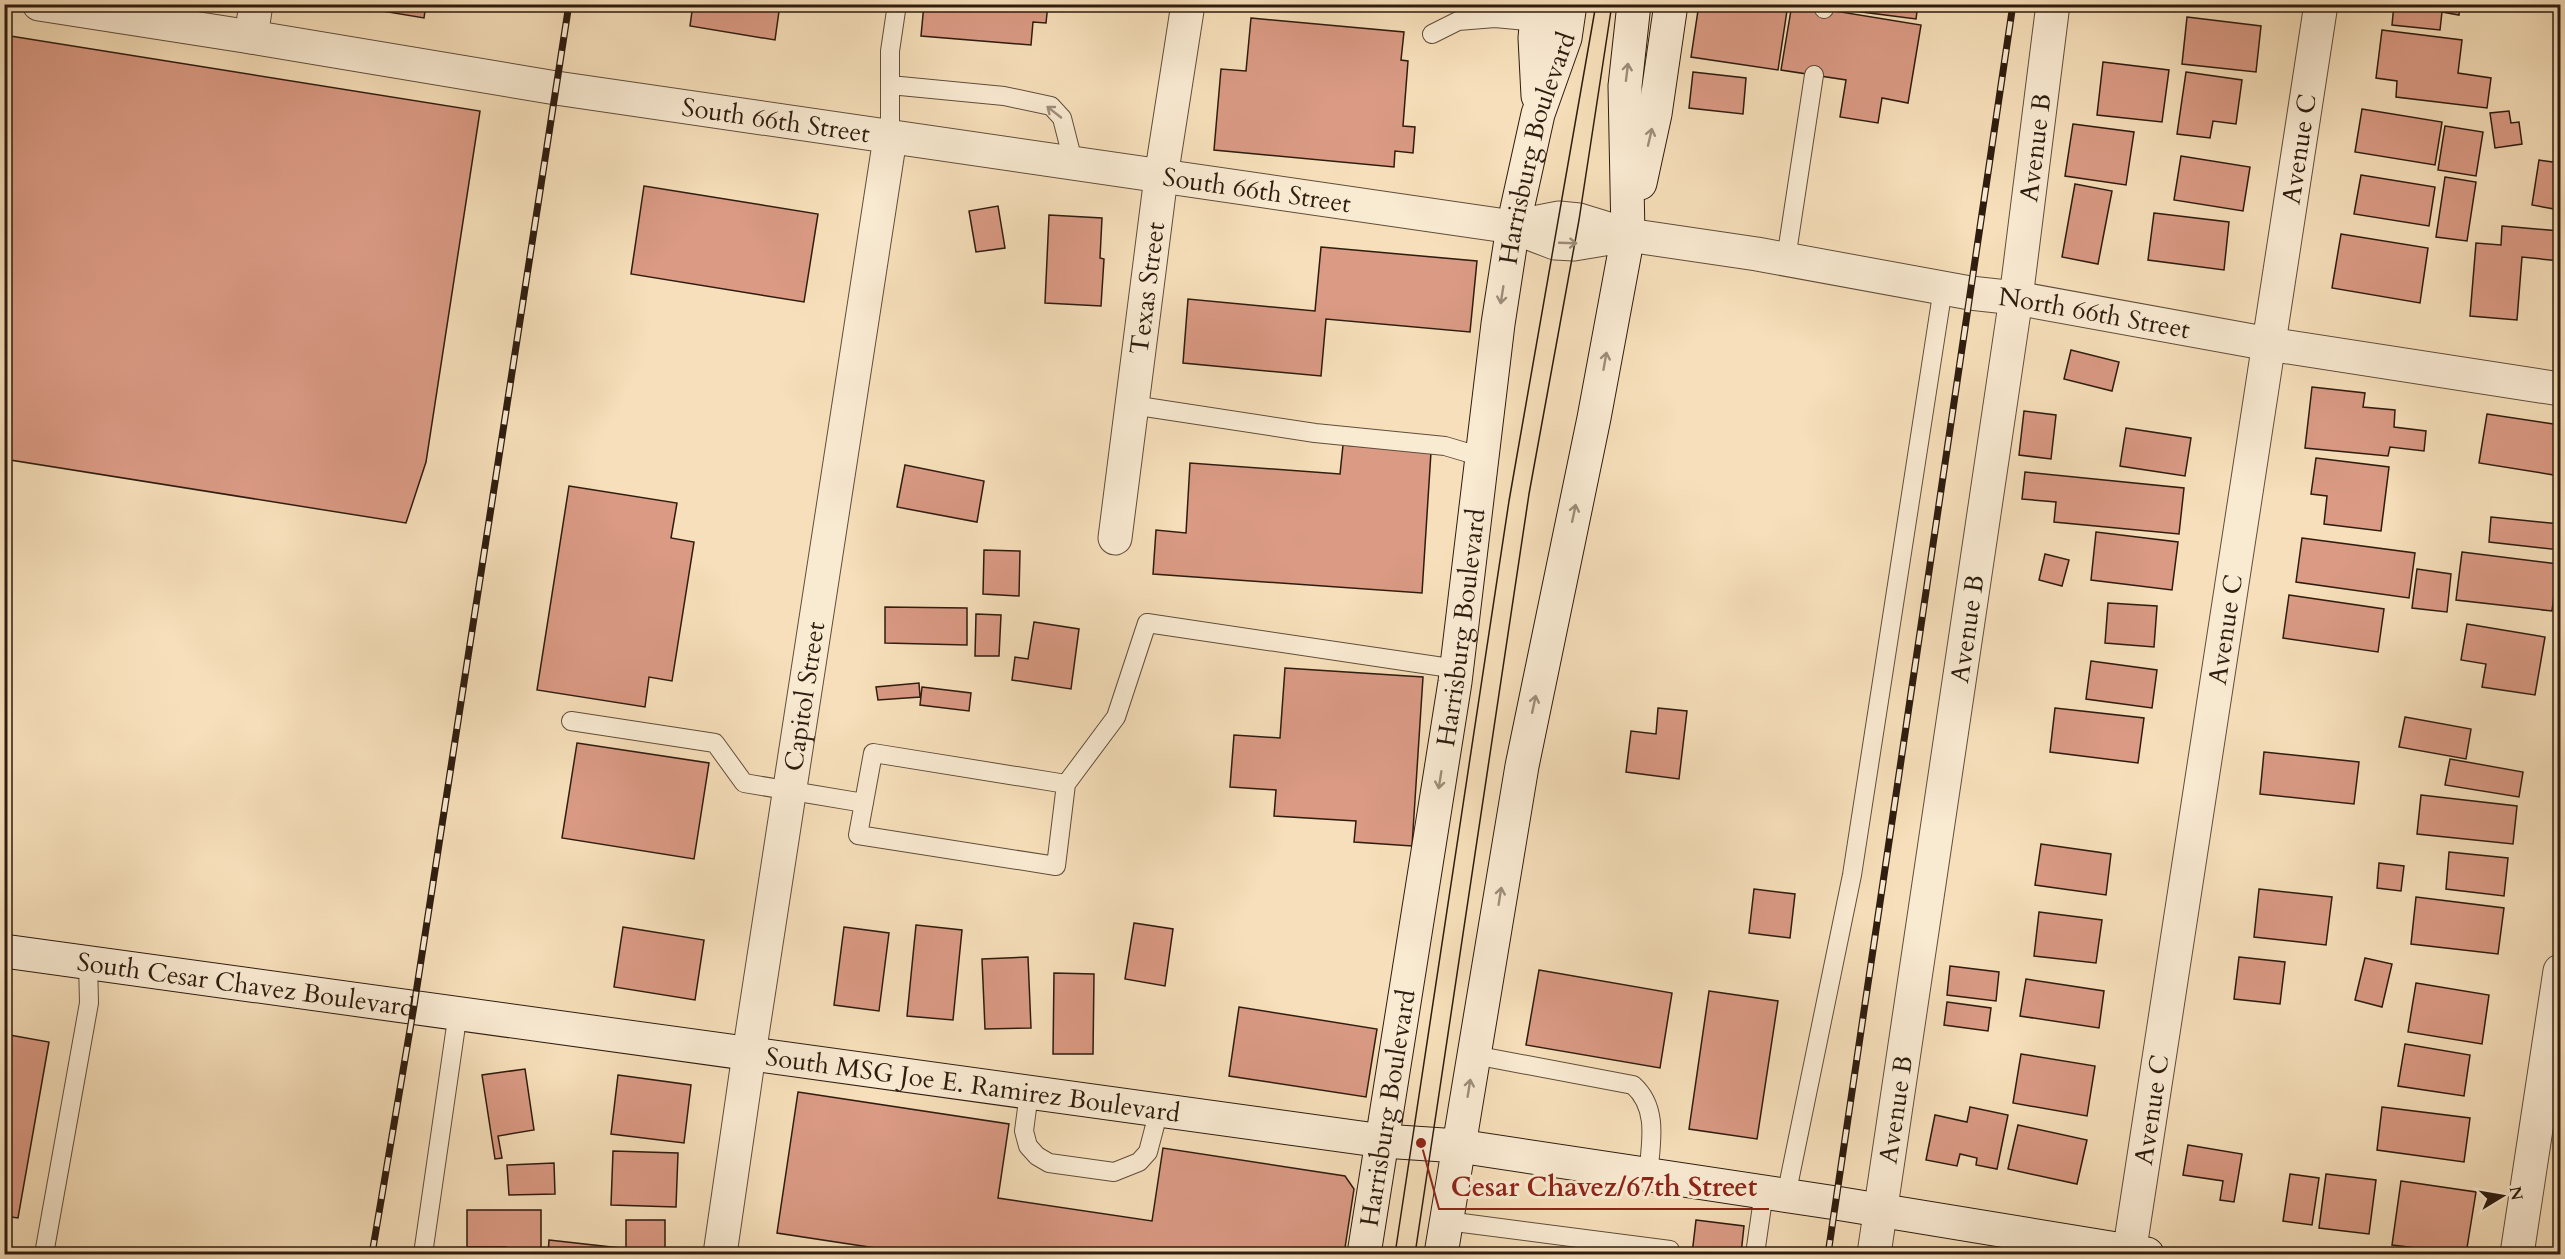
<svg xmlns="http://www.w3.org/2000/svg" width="2565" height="1259" font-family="Cardo,serif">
<rect width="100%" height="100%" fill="#f6dfba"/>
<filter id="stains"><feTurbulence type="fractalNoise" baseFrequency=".00333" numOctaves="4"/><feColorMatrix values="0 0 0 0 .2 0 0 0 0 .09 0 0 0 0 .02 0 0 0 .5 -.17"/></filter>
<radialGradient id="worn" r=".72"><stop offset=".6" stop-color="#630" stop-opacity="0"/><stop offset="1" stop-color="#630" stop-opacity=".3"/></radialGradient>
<!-- building -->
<path fill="#da9a84" stroke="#2e1c0f" stroke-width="1.5" d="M340,4H426L424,18Z
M693,4H780L775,40L690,26Z
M924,4H1048L1046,23L1033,22L1031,45L921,36Z
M1699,4H1788L1778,70L1691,57Z
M1792,4L1921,25L1908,103L1882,98L1878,123L1840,117L1846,80L1781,70Z
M1855,4H1918L1916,19L1854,11Z
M2394,4H2460L2459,15L2442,12L2440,30L2392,25Z
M2187,17L2261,26L2256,72L2182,64Z
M1251,18L1404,32L1401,60L1408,61L1403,126L1415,127L1413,153L1395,151L1394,167L1214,150L1221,69L1246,71Z
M2382,30L2462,40L2458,73L2491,78L2487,108L2396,97L2397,81L2376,78Z
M2560,33V64L2556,63Z
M4,35L480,111L426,462L406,523L4,459Z
M2103,62L2169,70L2162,122L2097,115Z
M1693,72L1746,78L1743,114L1689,108Z
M2186,72L2242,80L2236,124L2213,121L2210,138L2177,134Z
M2362,109L2442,122L2435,165L2355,152Z
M2509,111L2511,123L2519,122L2522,144L2495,148L2490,113Z
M2073,124L2134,132L2126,185L2065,176Z
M2445,126L2483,132L2476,176L2438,170Z
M2181,156L2250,167L2243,211L2174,200Z
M2539,160L2560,163V210L2532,205Z
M2361,175L2435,187L2429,226L2354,214Z
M2445,177L2476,182L2467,241L2436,237Z
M2075,184L2112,191L2098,264L2062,257Z
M644,186L818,214L804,302L631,274Z
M998,206L1005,248L976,252L969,211Z
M2154,213L2229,222L2224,270L2148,260Z
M1049,215L1102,218L1100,258L1104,259L1101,306L1045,303Z
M2502,226L2560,231V261L2522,257L2517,320L2470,316L2476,243L2501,245Z
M2341,234L2428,248L2420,303L2332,288Z
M1321,247L1477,261L1470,332L1326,319L1321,376L1183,363L1188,299L1315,311Z
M2071,350L2119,362L2112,391L2064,379Z
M2312,387L2365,393L2363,407L2395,410L2394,427L2426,431L2424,451L2390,447L2388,456L2305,448Z
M2024,411L2056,415L2051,459L2019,455Z
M2487,414L2560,425V476L2479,463Z
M2126,428L2191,438L2185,476L2120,466Z
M1343,445L1431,452L1422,593L1153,574L1156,530L1186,533L1190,463L1340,474Z
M2316,458L2389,467L2381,531L2324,524L2327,496L2311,494Z
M905,465L984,481L977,522L897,507Z
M2025,472L2184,488L2179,534L2054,522L2056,502L2022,499Z
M569,486L677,503L671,538L694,542L672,681L649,677L645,707L537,690Z
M2491,517L2560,524V550L2489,542Z
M2096,532L2178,542L2172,590L2091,580Z
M2302,538L2415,553L2409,598L2296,582Z
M984,550L1020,551L1019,596L983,594Z
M2462,552L2558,564L2552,611L2456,600Z
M2045,554L2069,560L2062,586L2039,580Z
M2417,569L2451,574L2447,612L2412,608Z
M2289,595L2384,609L2378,652L2283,638Z
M2108,603L2157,606L2154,647L2105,643Z
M885,607L967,608V645L885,643Z
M976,614L1001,615L999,656H975Z
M1034,622L1079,629L1071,689L1012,680L1015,657L1028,659Z
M2467,624L2545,637L2535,695L2482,687L2486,664L2461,660Z
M2091,661L2157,670L2152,708L2086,699Z
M1285,668L1423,677L1412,846L1354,842L1356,821L1274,816L1276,790L1230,787L1234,735L1280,738Z
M919,683L920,697L878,700L876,687Z
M922,687L971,693L969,711L920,705Z
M1658,708L1687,711L1679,779L1626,772L1631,731L1656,734Z
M2055,708L2144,718L2138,763L2050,752Z
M2405,717L2471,729L2466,759L2399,747Z
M577,743L709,763L694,859L562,838Z
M2264,752L2359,762L2354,804L2260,794Z
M2450,759L2523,772L2519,797L2445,785Z
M2421,795L2517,806L2513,844L2417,834Z
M2041,844L2111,854L2106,895L2035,885Z
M2449,852L2508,858L2504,896L2446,889Z
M2379,863L2404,866L2401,891L2377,888Z
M1754,889L1795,894L1790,938L1749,933Z
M2259,889L2332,897L2326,945L2254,937Z
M2416,897L2504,908L2498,954L2411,944Z
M2039,912L2102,920L2096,963L2034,956Z
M1134,923L1173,929L1165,986L1125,979Z
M916,925L962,930L953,1020L907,1016Z
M623,927L704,940L695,1000L614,987Z
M844,927L889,933L879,1011L834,1005Z
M1028,957L1031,1028L985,1029L982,959Z
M2239,957L2285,962L2280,1004L2234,999Z
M2365,958L2392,964L2382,1007L2355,1000Z
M1950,966L1999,972L1996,1001L1947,995Z
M1539,970L1672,993L1660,1068L1526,1045Z
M1054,973L1094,974L1093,1054H1053Z
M2026,979L2104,991L2099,1028L2020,1016Z
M2416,983L2489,995L2482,1044L2408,1032Z
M1709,991L1778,1001L1757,1139L1689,1129Z
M1947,1002L1991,1008L1988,1031L1944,1025Z
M1239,1007L1377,1029L1366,1097L1229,1076Z
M4,1034L49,1042L18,1218L4,1216Z
M2405,1044L2470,1055L2464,1096L2398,1086Z
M2021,1054L2095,1066L2087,1116L2013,1103Z
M525,1069L534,1130L498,1136L502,1158L495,1159L482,1075Z
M618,1075L691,1085L684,1143L611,1134Z
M798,1092L1009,1124L998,1198L1152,1221L1163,1148L1345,1176L1354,1189L1344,1254H915L777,1233Z
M1970,1107L2008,1115L1997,1169L1976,1165L1977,1158L1960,1154L1957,1166L1926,1160L1935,1115L1967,1122Z
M2382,1107L2470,1118L2464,1162L2377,1150Z
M2018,1125L2087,1140L2077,1184L2008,1169Z
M2188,1145L2242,1154L2234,1202L2220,1200L2223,1181L2183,1175Z
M613,1151L678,1153L676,1207L611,1205Z
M554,1163L555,1194L509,1195L507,1165Z
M2290,1174L2319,1178L2312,1225L2283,1221Z
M2326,1174L2376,1180L2369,1234L2319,1228Z
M2401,1181L2476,1192L2466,1254L2392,1245Z
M467,1210H541V1254H506V1247H467Z
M626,1220H665V1254H626Z
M1696,1220L1744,1226L1741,1254H1692Z
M549,1240L620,1248L619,1254H548Z"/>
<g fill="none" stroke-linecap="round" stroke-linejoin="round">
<defs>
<path id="lane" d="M1824,9L1825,4
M1432,34L1458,21L1495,18L1537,22
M890,85L1004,96L1051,106L1062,118L1074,165
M890,138V51L897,4
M1786,259L1814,75
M1132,405L1315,433L1445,446L1482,457
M571,721L715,743L744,783L864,803
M873,753L1066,784L1056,866L858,835Z
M1066,784L1116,717L1147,623L1457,669
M1474,1055L1633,1085C1659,1108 1651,1143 1648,1175
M1029,1093L1024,1131L1028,1146L1037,1156L1049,1163L1114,1172L1139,1162L1148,1152L1159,1110
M1786,1196L1852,875L1943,288
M1447,1221L1670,1250
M44,1254L89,1003L88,962
M423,1254L458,1012
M1755,1254L1764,1192"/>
<g id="street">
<path id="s1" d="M39,4L251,37L556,88L1513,227L1555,243L1574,244L1628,235"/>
<path d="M251,37L256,4"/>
<path id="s2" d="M1513,227L1559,218L1579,220L1628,235L1757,254L1970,293L2016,298L2269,344L2560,389"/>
<path id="s3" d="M1115,538L1161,177L1188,4"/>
<path id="s4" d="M720,1254L749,1054L890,138"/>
<path id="s5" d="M1874,1254L2016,298L2053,4"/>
<path id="s6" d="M2129,1254L2321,4"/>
<path d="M2517,1254L2560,971"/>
</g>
<g id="secondary">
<path d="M1538,96L1535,38L1538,4"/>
<path d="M1640,183L1655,114L1671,4"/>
<path id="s7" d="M4,951L1383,1141L1459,1146L1836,1203L2147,1254"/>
<path id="s8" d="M1364,1254L1455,682L1498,324L1513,227L1538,114L1565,38L1570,4"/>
<path d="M1441,1254L1522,766L1594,418L1628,235L1625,86L1634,4"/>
</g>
</defs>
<!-- lane casing -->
<use href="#lane" stroke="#604d3a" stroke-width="20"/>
<!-- street casing -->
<use href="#street" stroke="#604d3a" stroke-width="35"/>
<!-- secondary casing -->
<use href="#secondary" stroke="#2e1c0f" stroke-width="35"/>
<!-- lane -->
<use href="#lane" stroke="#f9ead2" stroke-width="18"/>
<!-- street -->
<use href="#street" stroke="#f9ead2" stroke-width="33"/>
<!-- secondary -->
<use href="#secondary" stroke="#f9ead2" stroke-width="33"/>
<!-- tram -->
<path stroke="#2e1c0f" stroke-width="1.5" d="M1395,1254L1509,501L1596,4
M1415,1254L1529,494L1579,220L1612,4"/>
<defs>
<path id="rail" d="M372,1254L414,1006L569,4
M1828,1254L2013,4"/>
</defs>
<!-- rail casing -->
<use href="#rail" stroke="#2e1c0f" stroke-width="7"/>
<!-- rail -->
<use href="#rail" stroke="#f9ead2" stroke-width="4.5" stroke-dasharray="14" stroke-linecap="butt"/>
</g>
<!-- one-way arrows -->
<defs><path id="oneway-shaft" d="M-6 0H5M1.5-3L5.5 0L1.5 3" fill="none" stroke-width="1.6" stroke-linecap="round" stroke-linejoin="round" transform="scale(1.5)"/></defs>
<g stroke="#9e8d7a">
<use href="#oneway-shaft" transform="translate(1627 72) rotate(-83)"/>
<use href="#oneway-shaft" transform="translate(1054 112) rotate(-142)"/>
<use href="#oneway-shaft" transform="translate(1650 137) rotate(-77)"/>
<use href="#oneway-shaft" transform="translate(1568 243) rotate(2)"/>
<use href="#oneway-shaft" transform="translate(1502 295) rotate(99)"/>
<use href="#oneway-shaft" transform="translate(1605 361) rotate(-80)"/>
<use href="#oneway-shaft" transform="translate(1574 513) rotate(-78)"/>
<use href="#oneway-shaft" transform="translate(1534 704) rotate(-78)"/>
<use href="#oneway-shaft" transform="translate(1440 780) rotate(99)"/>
<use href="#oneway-shaft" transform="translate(1500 896) rotate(-81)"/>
<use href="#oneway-shaft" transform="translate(1469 1088) rotate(-81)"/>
</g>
<g text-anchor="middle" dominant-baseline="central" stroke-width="6" stroke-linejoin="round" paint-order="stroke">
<!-- street labels -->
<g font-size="26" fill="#2e1c0f" stroke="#f9ead2">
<text stroke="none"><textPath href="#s1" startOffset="746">South 66th Street</textPath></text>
<text stroke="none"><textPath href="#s8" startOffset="1120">Harrisburg Boulevard</textPath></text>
<text stroke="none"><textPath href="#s5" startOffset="1118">Avenue B</textPath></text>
<text stroke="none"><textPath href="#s6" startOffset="1118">Avenue C</textPath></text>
<text stroke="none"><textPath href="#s1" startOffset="1232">South 66th Street</textPath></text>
<text stroke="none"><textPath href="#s3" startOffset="252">Texas Street</textPath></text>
<text stroke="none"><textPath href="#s2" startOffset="591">North 66th Street</textPath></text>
<text stroke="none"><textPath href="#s8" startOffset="634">Harrisburg Boulevard</textPath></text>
<text stroke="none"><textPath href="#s5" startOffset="632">Avenue B</textPath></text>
<text stroke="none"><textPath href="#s6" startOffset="632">Avenue C</textPath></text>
<text stroke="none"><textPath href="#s4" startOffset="564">Capitol Street</textPath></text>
<text stroke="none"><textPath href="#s7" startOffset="244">South Cesar Chavez Boulevard</textPath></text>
<text stroke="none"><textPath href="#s7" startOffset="978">South MSG Joe E. Ramirez Boulevard</textPath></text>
<text stroke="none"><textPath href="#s8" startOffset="148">Harrisburg Boulevard</textPath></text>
<text stroke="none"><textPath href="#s6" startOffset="146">Avenue C</textPath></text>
<text stroke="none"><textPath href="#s5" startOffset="146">Avenue B</textPath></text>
</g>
</g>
<!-- callouts -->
<path fill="none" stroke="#8f2418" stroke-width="2" d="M1421 1143L1439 1209H1769"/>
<circle fill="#8f2418" stroke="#f9ead2" stroke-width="2" cx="1421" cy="1143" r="6"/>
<g font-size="27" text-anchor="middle" font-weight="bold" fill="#8f2418" stroke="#f9ead2" stroke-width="6" stroke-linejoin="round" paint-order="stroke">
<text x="1604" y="1196">Cesar Chavez/67th Street</text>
</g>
<!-- margin -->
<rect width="2565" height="1259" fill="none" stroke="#f6dfba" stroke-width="24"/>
<rect x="6" y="6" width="2553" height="1247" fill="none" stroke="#2e1c0f" stroke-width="3"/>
<rect x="12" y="12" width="2541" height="1235" fill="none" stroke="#2e1c0f" stroke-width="1.5"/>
<!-- north arrow -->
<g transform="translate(2502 1196) rotate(79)" stroke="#f9ead2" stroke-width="4.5" paint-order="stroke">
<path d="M0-4.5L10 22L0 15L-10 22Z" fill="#2e1c0f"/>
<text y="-9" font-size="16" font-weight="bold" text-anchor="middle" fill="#2e1c0f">N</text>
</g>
<rect width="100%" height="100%" filter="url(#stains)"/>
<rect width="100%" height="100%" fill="url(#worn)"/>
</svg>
